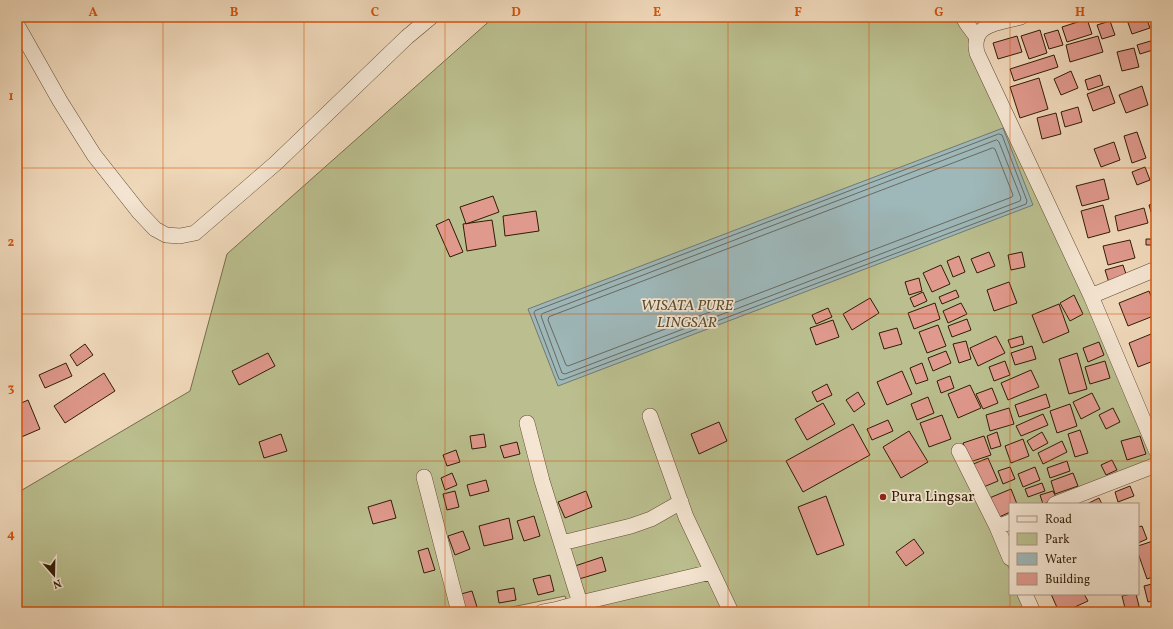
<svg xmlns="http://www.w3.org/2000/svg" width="1173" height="629" font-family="Vollkorn,serif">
<rect width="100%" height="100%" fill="#f0d9bb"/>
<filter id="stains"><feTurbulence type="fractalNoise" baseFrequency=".005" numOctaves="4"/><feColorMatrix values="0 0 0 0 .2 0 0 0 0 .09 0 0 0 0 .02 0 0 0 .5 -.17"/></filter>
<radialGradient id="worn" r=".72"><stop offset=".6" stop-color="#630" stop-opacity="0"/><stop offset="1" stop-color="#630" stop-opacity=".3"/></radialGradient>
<!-- green -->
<path fill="#bbbf8f" stroke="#766e4a" d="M494,17H960L1156,457L1056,504H1010V526L996,533L1010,571V594H1019L1026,612H569L565,596L488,612H17V493L190,391L227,254Z"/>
<!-- water -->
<path fill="#9eb8ba" stroke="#727a72" d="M1003,128L1033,205L558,386L528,309Z"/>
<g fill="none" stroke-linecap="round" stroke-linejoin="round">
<!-- shore -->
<path stroke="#686a60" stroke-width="1" d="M999,134L1002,135L1027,201L1026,204L562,380L559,379L534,313L535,311Z
M997,140L999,142L1021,198L1020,201L565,374L562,373L541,316L542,314Z
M993,148L995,149L1013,195L1012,197L568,366L566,365L548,320L549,317Z"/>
</g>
<!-- building -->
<path fill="#e0998d" stroke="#311c05" d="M1126,17H1146L1150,28L1132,34Z
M1087,19L1092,34L1067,42L1062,27Z
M1110,21L1115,35L1102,39L1097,25Z
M1040,30L1047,53L1029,59L1021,36Z
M1058,30L1063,45L1049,49L1044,34Z
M1017,36L1022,52L998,59L993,43Z
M1098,36L1103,52L1070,62L1066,45Z
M1154,40L1156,49L1140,54L1137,45Z
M1134,48L1139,67L1122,71L1117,52Z
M1054,55L1058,67L1014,81L1010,69Z
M1071,71L1078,88L1061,95L1054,79Z
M1100,75L1103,85L1088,90L1085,80Z
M1039,78L1048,109L1020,118L1010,87Z
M1109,86L1115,103L1093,111L1087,94Z
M1142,86L1148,105L1126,113L1119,95Z
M1078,107L1082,122L1065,127L1061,112Z
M1056,113L1061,134L1042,139L1037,118Z
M1137,132L1146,158L1132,163L1124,136Z
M1114,142L1120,160L1101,167L1094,149Z
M1156,157V171H1155L1152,158Z
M1145,167L1150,180L1137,185L1132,172Z
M1104,179L1109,199L1082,206L1076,186Z
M493,196L499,212L466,224L460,207Z
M1156,203V221L1154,222L1149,205Z
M1103,205L1110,232L1088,238L1081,211Z
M1144,208L1148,223L1118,231L1115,216Z
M536,211L539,231L505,236L503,216Z
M449,219L463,252L450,257L436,225Z
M492,220L496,246L467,251L463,224Z
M1146,239H1156V245H1146Z
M1130,240L1135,258L1108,265L1103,246Z
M989,252L995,266L977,273L971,259Z
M1022,252L1025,267L1011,270L1008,255Z
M959,256L965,272L953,277L947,261Z
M941,265L950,284L932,292L923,273Z
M1123,265L1128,280L1110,286L1105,270Z
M919,278L922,291L909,295L905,282Z
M1009,282L1017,303L994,311L987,290Z
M956,290L959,297L942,304L939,297Z
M1149,291L1156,308V315L1128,326L1119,303Z
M923,292L927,301L914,307L910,298Z
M1074,295L1083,314L1070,321L1060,303Z
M870,298L879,313L852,330L843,314Z
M935,303L940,319L914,329L908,313Z
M961,303L967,314L948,323L943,311Z
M1059,304L1069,332L1043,343L1032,315Z
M828,308L832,317L816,324L812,315Z
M967,319L971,330L952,337L948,326Z
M833,320L839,337L816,345L810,328Z
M938,325L946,346L927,353L919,332Z
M897,328L902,344L884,349L879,333Z
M1151,334L1156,346V360L1138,367L1129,343Z
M996,336L1005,353L978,366L970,348Z
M1022,336L1024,344L1011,348L1008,340Z
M966,341L971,359L959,363L953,344Z
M1099,342L1104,355L1088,362L1083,348Z
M85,344L93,355L77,366L70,355Z
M1032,346L1036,359L1015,365L1011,353Z
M946,351L951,363L933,371L928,358Z
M268,353L275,366L239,385L232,371Z
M1077,353L1087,389L1069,394L1059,359Z
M1005,361L1010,375L994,381L989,367Z
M1105,361L1110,378L1090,384L1085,367Z
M66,363L72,376L45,388L39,375Z
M922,363L928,380L916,384L910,368Z
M1031,370L1039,387L1008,400L1001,383Z
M902,371L912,394L887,405L877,382Z
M104,373L115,391L65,423L54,406Z
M950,376L954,388L941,393L937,381Z
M827,384L832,395L817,402L812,392Z
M970,385L981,408L958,418L948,394Z
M992,388L998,403L983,409L976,394Z
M858,392L865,404L854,412L846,400Z
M1092,393L1100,409L1081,419L1073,402Z
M1046,394L1050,407L1019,417L1015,405Z
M928,397L934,413L917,420L911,404Z
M28,400L40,429L19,438L17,433V405Z
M823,403L835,424L807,440L795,419Z
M1070,404L1077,426L1057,433L1050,411Z
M1009,408L1014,424L990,431L986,415Z
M1113,408L1120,422L1106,429L1099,415Z
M1043,414L1048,425L1021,436L1016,426Z
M942,415L951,439L929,447L920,423Z
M888,420L893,431L872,440L867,429Z
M719,422L727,441L699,454L691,434Z
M853,424L870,455L803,492L786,461Z
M1080,430L1088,453L1075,457L1068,434Z
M909,431L928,462L901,478L883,447Z
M997,432L1001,446L991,449L987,436Z
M1042,432L1048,443L1033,451L1027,441Z
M281,434L287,451L264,458L259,442Z
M484,434L486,447L472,449L470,436Z
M984,436L991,455L970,462L963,443Z
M1140,436L1146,454L1127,460L1121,441Z
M1023,439L1029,456L1011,463L1005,446Z
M1062,441L1067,452L1043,464L1038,453Z
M517,442L520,454L504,458L500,446Z
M456,450L460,462L447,466L443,455Z
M988,458L998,481L981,488L971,465Z
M1112,460L1117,470L1106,475L1101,465Z
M1067,461L1070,471L1050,478L1047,468Z
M1010,467L1015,479L1003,484L998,471Z
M1035,467L1040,480L1023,487L1018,474Z
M452,473L457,485L445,490L441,478Z
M1073,473L1078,486L1055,494L1051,481Z
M486,480L489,491L470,496L467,485Z
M1042,483L1045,491L1028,497L1025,489Z
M1130,486L1134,496L1118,502L1115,492Z
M1011,489L1017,504H1010V512L995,519L987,499Z
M455,491L459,507L447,510L443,494Z
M586,491L592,507L565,518L558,502Z
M1053,491L1057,499L1043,504L1040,495Z
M826,496L844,545L817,555L798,507Z
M1099,498L1102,504H1087Z
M391,500L396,518L373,524L368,507Z
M534,516L540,536L524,541L517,521Z
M509,518L513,539L484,546L479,526Z
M1142,526L1147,539L1138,543V527Z
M463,531L470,549L455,555L448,536Z
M914,539L924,553L906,566L896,552Z
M1156,540V576L1147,579L1138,553V546Z
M428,548L435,570L424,573L418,551Z
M602,557L606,571L579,579L575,566Z
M550,575L554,591L538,595L533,579Z
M1156,583V600L1148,602L1144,586Z
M514,588L516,600L499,603L497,591Z
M472,591L477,607L466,610L461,594Z
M1051,594H1084L1088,601L1064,612H1059Z
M1132,594H1136L1140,610L1126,612L1122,596Z
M1156,605V612H1152L1150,608Z"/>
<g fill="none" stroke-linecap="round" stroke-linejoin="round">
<defs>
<path id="street" d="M963,17L967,24L976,36
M1021,17C999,23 970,23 977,53L1091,296L1156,450
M17,25L60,101L94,155L139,212L155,229L166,235L180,236L195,233L276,163L407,37L431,17
M1091,296L1156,269
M650,416L686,517L731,612
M527,423L542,481L580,603
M959,451L997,527
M424,477L459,612
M1055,504L1156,465
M1010,522L997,527L1010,558
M562,543L631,526L651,519L681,502
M1025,594L1033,612
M558,609L580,603L711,572
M542,612L558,609L559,612"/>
</defs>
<!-- street casing -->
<use href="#street" stroke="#614b32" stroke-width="16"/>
<!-- street -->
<use href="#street" stroke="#f5e6d3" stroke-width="15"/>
</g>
<!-- grid -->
<path fill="none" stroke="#d6530b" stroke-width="1" stroke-opacity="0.55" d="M163,17V612M304,17V612M445,17V612M586,17V612M728,17V612M869,17V612M1010,17V612M17,168H1156M17,314H1156M17,461H1156"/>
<!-- markers -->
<circle fill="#8f2418" stroke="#f5e6d3" stroke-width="1.5" cx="883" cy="497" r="4"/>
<g text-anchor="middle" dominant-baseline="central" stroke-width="3.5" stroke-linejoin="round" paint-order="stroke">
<!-- park labels -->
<g font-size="15" font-style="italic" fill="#5a4d2e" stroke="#f5e6d3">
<text x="687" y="306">WISATA PURE<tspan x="687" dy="17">LINGSAR</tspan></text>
</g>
<!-- poi labels -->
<g font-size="15" fill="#311c05" stroke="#f5e6d3" text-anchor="start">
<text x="891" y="497">Pura Lingsar</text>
</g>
</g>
<!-- margin -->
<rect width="1173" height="629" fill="none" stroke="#f0d9bb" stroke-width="44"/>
<!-- legend -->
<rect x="1009" y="503" width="130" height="92" fill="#f5e6d3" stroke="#a79581"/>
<rect x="1017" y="516" width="20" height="6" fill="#f5e6d3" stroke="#a79581"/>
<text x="1045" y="523" font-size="12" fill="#311c05">Road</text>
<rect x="1017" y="533" width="20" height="12" fill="#bbbf8f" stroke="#a79581"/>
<text x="1045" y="543" font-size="12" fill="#311c05">Park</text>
<rect x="1017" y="553" width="20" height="12" fill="#9eb8ba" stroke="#a79581"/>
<text x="1045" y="563" font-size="12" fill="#311c05">Water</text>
<rect x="1017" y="573" width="20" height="12" fill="#e0998d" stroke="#a79581"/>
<text x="1045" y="583" font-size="12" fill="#311c05">Building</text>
<!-- north arrow -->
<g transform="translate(54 575) rotate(160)" stroke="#f5e6d3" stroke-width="3" paint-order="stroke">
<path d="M0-3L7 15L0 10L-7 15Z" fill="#311c05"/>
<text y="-6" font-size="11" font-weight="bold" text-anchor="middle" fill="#311c05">N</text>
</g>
<rect x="22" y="22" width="1129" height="585" fill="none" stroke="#d6530b" stroke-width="1.5"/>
<g font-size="13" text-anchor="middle" font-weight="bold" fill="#d6530b">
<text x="93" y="16">A</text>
<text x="234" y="16">B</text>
<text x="375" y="16">C</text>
<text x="516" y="16">D</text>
<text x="657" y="16">E</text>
<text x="798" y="16">F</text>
<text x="939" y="16">G</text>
<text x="1080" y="16">H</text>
<text x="11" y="100">1</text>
<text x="11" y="246">2</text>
<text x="11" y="392">3</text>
<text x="11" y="538">4</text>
</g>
<rect width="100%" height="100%" filter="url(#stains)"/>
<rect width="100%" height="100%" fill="url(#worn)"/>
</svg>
